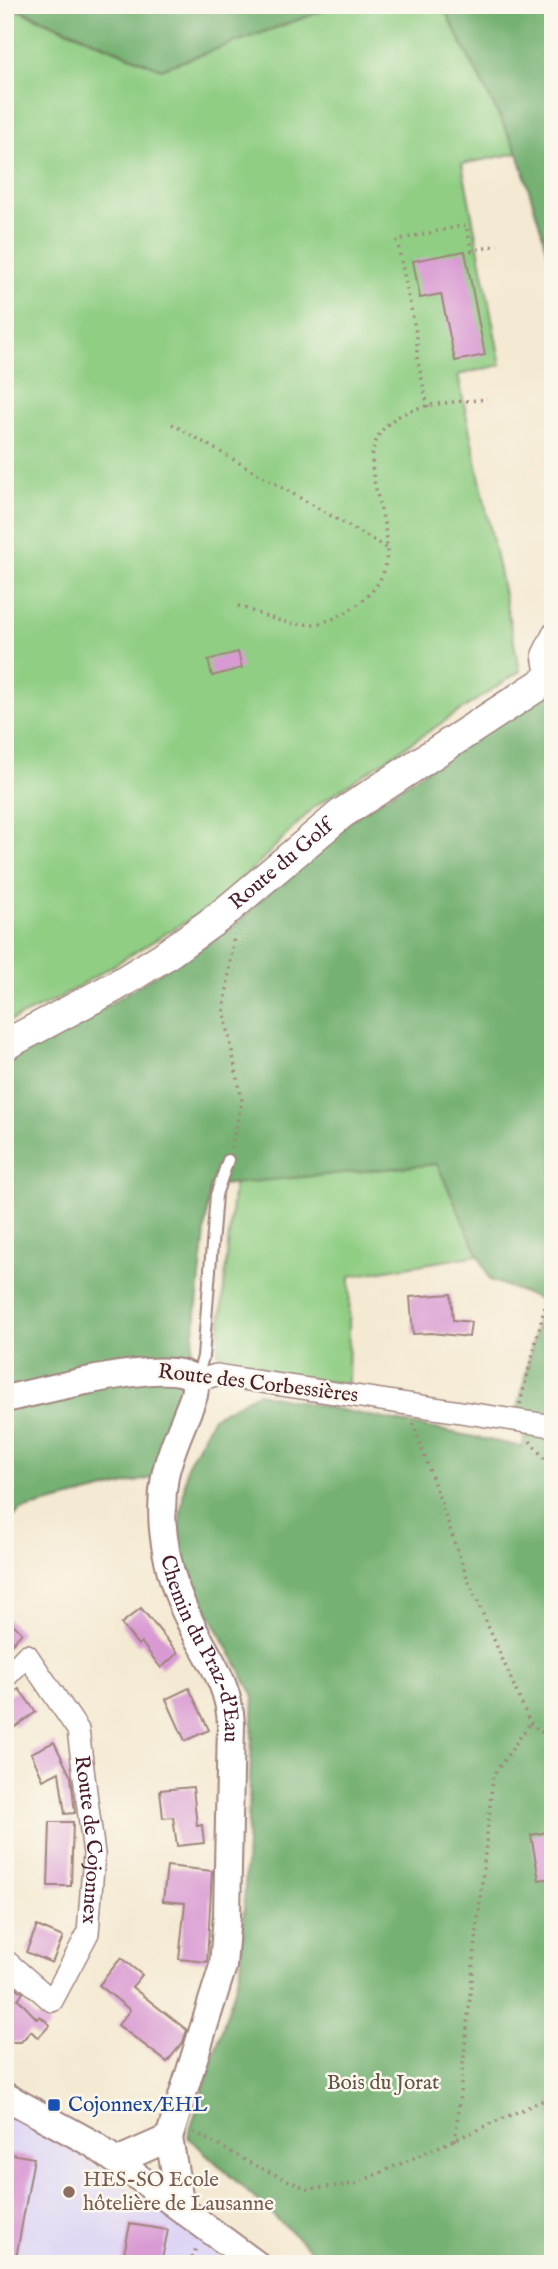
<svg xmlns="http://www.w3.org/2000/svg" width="558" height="2269" font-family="'IM FELL English',serif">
<rect width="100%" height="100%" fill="#fbf7ec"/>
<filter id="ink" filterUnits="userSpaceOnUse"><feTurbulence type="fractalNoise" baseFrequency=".0143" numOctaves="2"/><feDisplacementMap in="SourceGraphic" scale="14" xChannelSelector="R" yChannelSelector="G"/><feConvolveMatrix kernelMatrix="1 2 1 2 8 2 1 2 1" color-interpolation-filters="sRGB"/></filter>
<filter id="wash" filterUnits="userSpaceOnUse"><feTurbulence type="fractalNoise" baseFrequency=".00686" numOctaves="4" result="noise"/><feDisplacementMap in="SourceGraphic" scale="28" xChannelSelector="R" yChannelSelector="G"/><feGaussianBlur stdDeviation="1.57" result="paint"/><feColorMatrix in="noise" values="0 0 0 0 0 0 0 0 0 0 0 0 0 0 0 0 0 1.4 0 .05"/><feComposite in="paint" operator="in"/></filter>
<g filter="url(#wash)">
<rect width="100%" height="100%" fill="#f4e9d2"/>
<!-- built -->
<path fill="#ded5f5" d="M5,2114L54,2138L150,2203L231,2264H5Z"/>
<!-- green -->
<path fill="#90ce84" stroke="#6d7658" stroke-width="2" d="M5,5L161,69L339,5H442L518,153L462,164L501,365L458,375L520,671L313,808L223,899L56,1000L5,1023Z
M437,1164L479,1255L350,1276L348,1384L230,1369L218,1351L234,1183Z"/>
<!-- forest -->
<path fill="#74b172" stroke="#5f684e" stroke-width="2" d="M9,5H339L161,69Z
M442,5H553V269L518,153Z
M553,686V2264H326L188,2137L241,1969L254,1696L176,1552L187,1466L213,1417L258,1393L523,1447L528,1415L517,1413L542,1300L490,1280L437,1164L210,1186L189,1379L156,1477L21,1510L5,1525V1061L71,1028L235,925L331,833Z"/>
<g id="blocks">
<!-- building -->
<path fill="#d99ad3" d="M465,251L485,355L455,361L441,294L420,298L413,261Z
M238,652L242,668L212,676L208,660Z
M451,1294L453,1320L471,1322L469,1337L431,1333L413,1334L410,1297Z
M141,1608L178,1653L161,1668L141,1642L138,1645L121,1624Z
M5,1616L22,1633L5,1650Z
M189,1688L209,1730L185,1741L166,1699Z
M19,1689L36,1712L15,1727L5,1713V1698Z
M54,1742L71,1777L75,1813L65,1814L59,1772L43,1780L31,1753Z
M193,1787L197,1826L202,1825L204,1843L177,1846L173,1817L163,1818L160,1790Z
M50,1822H73L71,1886H48Z
M553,1831V1878L539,1880L531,1835Z
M167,1866L212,1871L207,1962L179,1959L185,1903L163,1901Z
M37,1926L63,1937L52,1963L26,1952Z
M121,1958L142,1975L132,1987L187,2030L183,2042L167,2062L118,2025L130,2010L99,1985Z
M5,1978L23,1993L18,1999L37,2019L40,2016L50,2025L38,2038L31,2031L21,2042H6Z
M5,2153L34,2158L15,2264H5Z
M130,2224L168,2230L161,2264H122Z"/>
</g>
</g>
<g filter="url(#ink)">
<use href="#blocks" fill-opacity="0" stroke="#9f847e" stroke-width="2"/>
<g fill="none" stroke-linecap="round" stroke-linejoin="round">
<defs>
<path id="service" d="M196,1381L203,1357L216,1195L228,1160"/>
<g id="minor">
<path d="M547,679L543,654L553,634"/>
<path d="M196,1381L216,1375L553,1426"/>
<path id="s1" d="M5,1678L27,1655L78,1730L94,1854L88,1933L52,2001L5,1960"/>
</g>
<g id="tertiary">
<path id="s2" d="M5,1399C39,1392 175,1354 196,1381L194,1395C185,1421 170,1449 165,1476C156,1526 169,1582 192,1626C210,1661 229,1684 231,1724L227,1915L223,1966L169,2138L181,2207"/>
<path d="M5,2096L93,2144L256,2264"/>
<path d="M117,2161L169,2138"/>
</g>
<g id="secondary">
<path id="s3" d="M5,1045L116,986L163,957L219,917L341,814L553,676"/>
</g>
</defs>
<!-- service casing -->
<use href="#service" stroke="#9f847e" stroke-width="14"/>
<!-- minor casing -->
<use href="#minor" stroke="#9f847e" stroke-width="24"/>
<!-- tertiary casing -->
<use href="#tertiary" stroke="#9f847e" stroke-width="30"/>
<!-- secondary casing -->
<use href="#secondary" stroke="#9f847e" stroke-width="33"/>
<!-- path -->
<path stroke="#9f847e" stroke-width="3.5" stroke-dasharray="2 5" stroke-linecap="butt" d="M428,407L417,357V338L397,240L466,225L472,251L498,245
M172,424L387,548
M238,606C282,622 311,637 354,607C433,554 339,473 386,426C410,401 455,403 487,399
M231,1148L242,1101L224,1011L234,935
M520,1404L547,1298L553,1267
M413,1423L466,1575L530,1723L553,1741
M530,1441L553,1469
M194,2132L254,2165L307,2189L355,2184L553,2096
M455,2141L493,1776L530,1723
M189,2264L197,2246"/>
<!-- service -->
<use href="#service" stroke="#fff" stroke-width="10"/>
<!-- minor -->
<use href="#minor" stroke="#fff" stroke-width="21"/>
<!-- tertiary -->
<use href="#tertiary" stroke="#fff" stroke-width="26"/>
<!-- secondary -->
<use href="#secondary" stroke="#fff" stroke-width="30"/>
</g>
</g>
<!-- markers -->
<rect fill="#1a4fb4" stroke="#fbf7ec" stroke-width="2.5" x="47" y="2098" width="14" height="14" rx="3.5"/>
<circle fill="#8d6e63" stroke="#fbf7ec" stroke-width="2.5" cx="69" cy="2192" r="7"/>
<g text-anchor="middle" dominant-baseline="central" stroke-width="5" stroke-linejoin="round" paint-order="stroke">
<!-- street labels -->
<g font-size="21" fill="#4a1f2b" stroke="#fbf7ec">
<text stroke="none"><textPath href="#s3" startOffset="331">Route du Golf</textPath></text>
<text transform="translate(258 1384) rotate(7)">Route des Corbessières</text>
<text stroke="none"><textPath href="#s2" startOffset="476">Chemin du Praz-d'Eau</textPath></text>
<text stroke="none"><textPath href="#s1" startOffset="233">Route de Cojonnex</textPath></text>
</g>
<!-- park labels -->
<g font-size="21" fill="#5f5446" stroke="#fbf7ec">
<text x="383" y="2083">Bois du Jorat</text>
</g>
<!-- transit labels -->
<g font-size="21" fill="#164399" stroke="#fbf7ec" text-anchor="start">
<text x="68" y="2105">Cojonnex/EHL</text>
</g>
<!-- education labels -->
<g font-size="21" fill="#785e54" stroke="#fbf7ec" text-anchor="start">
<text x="83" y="2180">HES-SO Ecole<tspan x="83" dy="24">hôtelière de Lausanne</tspan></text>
</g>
</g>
<!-- margin -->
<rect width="558" height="2269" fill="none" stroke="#fbf7ec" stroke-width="28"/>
</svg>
